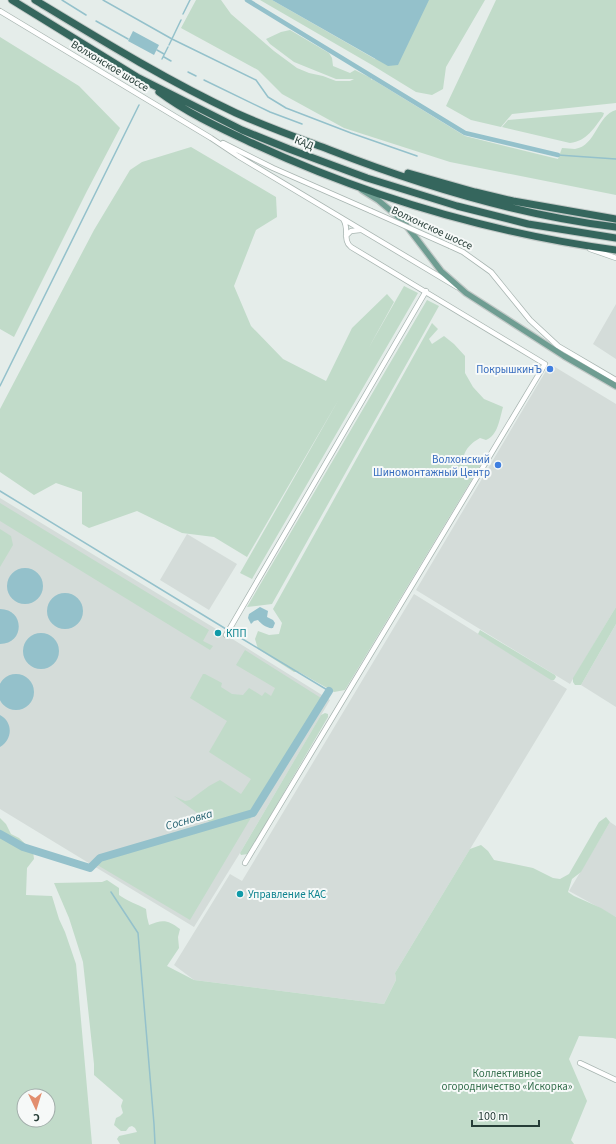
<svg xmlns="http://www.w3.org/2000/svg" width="616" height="1144" font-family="'Source Sans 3',sans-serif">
<rect width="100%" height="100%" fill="#e5edea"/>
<!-- built -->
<path fill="#d4dcd9" d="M616,304V359L593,344Z
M550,364L616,404V607L570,684L416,590Z
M0,498L226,635L330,700L240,853L194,927L0,809Z
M187,534L237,564L209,610L160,580Z
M414,594L567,689L395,973L396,980L384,1004L194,980L174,965L230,874L242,881Z
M616,624V707L581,685Z
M610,822L616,826V917L569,891Z"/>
<!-- green -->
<path fill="#c1dbc9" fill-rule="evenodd" d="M196,0H221L231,14L274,51L297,68L309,73L323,76L336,81H350L354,79H336L294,62L270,44L266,39L281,32L290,30L329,53L332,58L333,66L350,73L355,70L371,78V80L372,79L465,136L558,159L562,148C566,148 571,149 575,149C596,146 597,115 616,110V195L450,162L344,128L282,94L258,70L181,28Z
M260,0H272L375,59L405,0H485L446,67L443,89L432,95L416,92L372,65Z
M496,0H616V103L512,114L501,127L471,120L446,106Z
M0,37L79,86L120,128L87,191L14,337L0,329Z
M601,112L604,113L603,116C594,128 587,141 570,143L502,127L508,120Z
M191,147L276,197L277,217L256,230L234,286L251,326L283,359L326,381L352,328L387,294L394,302L368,349L404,286L418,293L252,579L240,573L339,399L247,557L214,537L182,533L137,511L89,528L82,524V492L56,483L34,495L0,472V409L94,230L130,170L142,162Z
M427,300L439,306L272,604L247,607Z
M432,323L438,329L429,339L432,344L444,336L454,344L465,356V373L473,387L484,399L503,407C500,417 498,436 486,440L480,438C471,443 466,448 463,458H472L483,455V461L345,690L334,692L299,672H294L258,649L255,639L258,631L269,635L279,634L282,623L273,609Z
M0,503L209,630L203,641L213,646L210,650L0,521Z
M0,529L11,536L13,545L0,567Z
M616,607V624L581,685H575L573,682V678Z
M480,630L555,675L556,677L554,680H551L478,634Z
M245,650L321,698L254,810L211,823L174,796L185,801L190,800L209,786L220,780L241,794L251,779L209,752L227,721L190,698L203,674H205L222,683L221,687L232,694L243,695L249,688L262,696L265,692L271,696L275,688L236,665Z
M325,713L328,714V717L248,854L241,855L240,853L321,715Z
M252,816L190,920L94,863Z
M606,817L610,822L581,872L572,879L568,892L574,896L601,908L616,917V1039L613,1038L579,1036L569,1059L587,1101L571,1140L574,1144H120L117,1139L119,1136L137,1132L135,1128L132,1126L129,1127L126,1131H121L114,1125L116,1118L120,1116L123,1113L121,1106L123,1100L94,1075V1064L83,962L69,918L54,883L102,882L107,880L119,888V895C127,901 137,904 146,909L147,917L149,925C163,919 168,920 180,929L178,937L179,948L167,966L194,980L384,1004L396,980L395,973L470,849L481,845L488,851L494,860L533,868L553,878L560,879L569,874L599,822Z
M0,818L6,824L11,834L19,838L33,851L34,859L27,868L26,895L52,896L59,919L65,932L76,964L92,1144H0ZM24,1096H48V1120H24Z"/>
<!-- water -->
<path fill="#94c1cb" d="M272,0H429L398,65L388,66Z
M133,31L159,45L154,55L128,41Z
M7 586a18 18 0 1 1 36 0a18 18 0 1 1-36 0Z
M47 611a18 18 0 1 1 36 0a18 18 0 1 1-36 0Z
M260,607L268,611L267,617L273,620L275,623L273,628C268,629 261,624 258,620L254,621L251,624L248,618L249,614Z
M0,609C25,609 25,644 0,644Z
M23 651a18 18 0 1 1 36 0a18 18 0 1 1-36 0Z
M-2 692a18 18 0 1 1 36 0a18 18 0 1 1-36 0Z
M0,715C13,722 13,739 0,747Z"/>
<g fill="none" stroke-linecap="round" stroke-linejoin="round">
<!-- stream -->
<path stroke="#94c1cb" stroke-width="1.5" d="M62,0L86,15
M103,0L172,39L256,80L268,97L286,108L351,133L417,156
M183,14L190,0
M96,21L128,39
M169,45L181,20
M157,50L164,54
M164,57L171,61
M162,59L168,47
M188,72L196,76
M204,80L270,112L302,124
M558,155L616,159
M0,386L139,105
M0,491L226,629
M231,632L329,691
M111,892L138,933L154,1124L155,1144"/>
<!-- canal -->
<path stroke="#94c1cb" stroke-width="4.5" d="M247,0L465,133L558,155"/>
<!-- river -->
<path stroke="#94c1cb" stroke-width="8" d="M0,834L23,847L90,868L100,858L253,813L329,691"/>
<defs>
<path id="minor" d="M0,11L211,138L238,156L457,287
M223,143L273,168L371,211
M346,236L351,231L360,230
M450,246L463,252L491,272L530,320L558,346L616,380
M590,249L616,258
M226,635L426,291
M245,863L545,364L351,247C342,240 350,229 343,219
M580,1063L616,1080"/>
<path id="major" d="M362,190L378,200L403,221L441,271L466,293L564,356L616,386"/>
<path id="highway" d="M12,0L137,77L242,130L289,149L367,178L457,206L528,224L616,238
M35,0C101,40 166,80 236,113C267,127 298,138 330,150C422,186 518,215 616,227
M159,92C187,113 220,128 252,143C366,196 491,233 616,250
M408,173L475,192L513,201L616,219"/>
</defs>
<!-- minor casing -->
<use href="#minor" stroke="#a8b5b1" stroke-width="6"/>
<!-- major casing -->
<use href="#major" stroke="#c2c9c7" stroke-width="8"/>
<!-- highway casing -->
<use href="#highway" stroke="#c2c9c7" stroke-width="9"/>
<!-- minor -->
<use href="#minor" stroke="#fff" stroke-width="4.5"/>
<!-- major -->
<use href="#major" stroke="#6f9d92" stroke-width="5.5"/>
<!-- highway -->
<use href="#highway" stroke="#35665d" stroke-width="7"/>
<defs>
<path id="minor-bridge" d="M371,211L450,246"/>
</defs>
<!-- minor-bridge casing -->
<use href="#minor-bridge" stroke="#a8b5b1" stroke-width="6" stroke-linecap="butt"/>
<!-- minor-bridge -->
<use href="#minor-bridge" stroke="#fff" stroke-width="4.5"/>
</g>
<!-- markers -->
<g fill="#3f7fe0" stroke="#f6f9f8" stroke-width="1.5">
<circle cx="550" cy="369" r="4"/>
<circle cx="498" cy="465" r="4"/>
</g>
<g fill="#0f9aa8" stroke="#f6f9f8" stroke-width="1.5">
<circle cx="218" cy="633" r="4"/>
<circle cx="240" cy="894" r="4"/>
</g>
<g text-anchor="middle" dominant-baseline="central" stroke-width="4" stroke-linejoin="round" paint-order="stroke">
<!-- street labels -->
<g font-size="11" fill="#263d37" stroke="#f6f9f8">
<text transform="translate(110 66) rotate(31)">Волхонское шоссе</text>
<text transform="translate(304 143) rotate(21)">КАД</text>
<text transform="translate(432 228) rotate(25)">Волхонское шоссе</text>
</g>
<!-- shop labels -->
<g font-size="11" fill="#366cbe" stroke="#f6f9f8" text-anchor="end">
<text x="542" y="369">ПокрышкинЪ</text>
<text x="490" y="459">Волхонский<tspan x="490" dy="13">Шиномонтажный Центр</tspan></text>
</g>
<!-- culture labels -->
<g font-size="11" fill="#0d838f" stroke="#f6f9f8" text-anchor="start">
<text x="226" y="633">КПП</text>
<text x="248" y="894">Управление КАС</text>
</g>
<!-- park labels -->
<g font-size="11" fill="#356f4d" stroke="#f6f9f8">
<text x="507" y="1073">Коллективное<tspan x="507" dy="13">огородничество «Искорка»</tspan></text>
</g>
<!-- water labels -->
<g font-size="12" font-style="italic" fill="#276372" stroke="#f6f9f8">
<text transform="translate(189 820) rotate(-16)">Сосновка</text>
</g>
</g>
<!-- north arrow -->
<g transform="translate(36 1108) rotate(176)"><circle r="19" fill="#f6f9f8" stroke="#a3aeab"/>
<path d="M0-3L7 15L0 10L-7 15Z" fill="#e28e6e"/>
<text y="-6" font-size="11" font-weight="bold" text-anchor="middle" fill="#263d37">С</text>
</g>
<!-- scale -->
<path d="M472 1120v6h67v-6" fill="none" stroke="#263d37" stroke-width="2"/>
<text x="478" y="1120" font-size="12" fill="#263d37" stroke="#f6f9f8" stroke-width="3" paint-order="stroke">100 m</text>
</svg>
